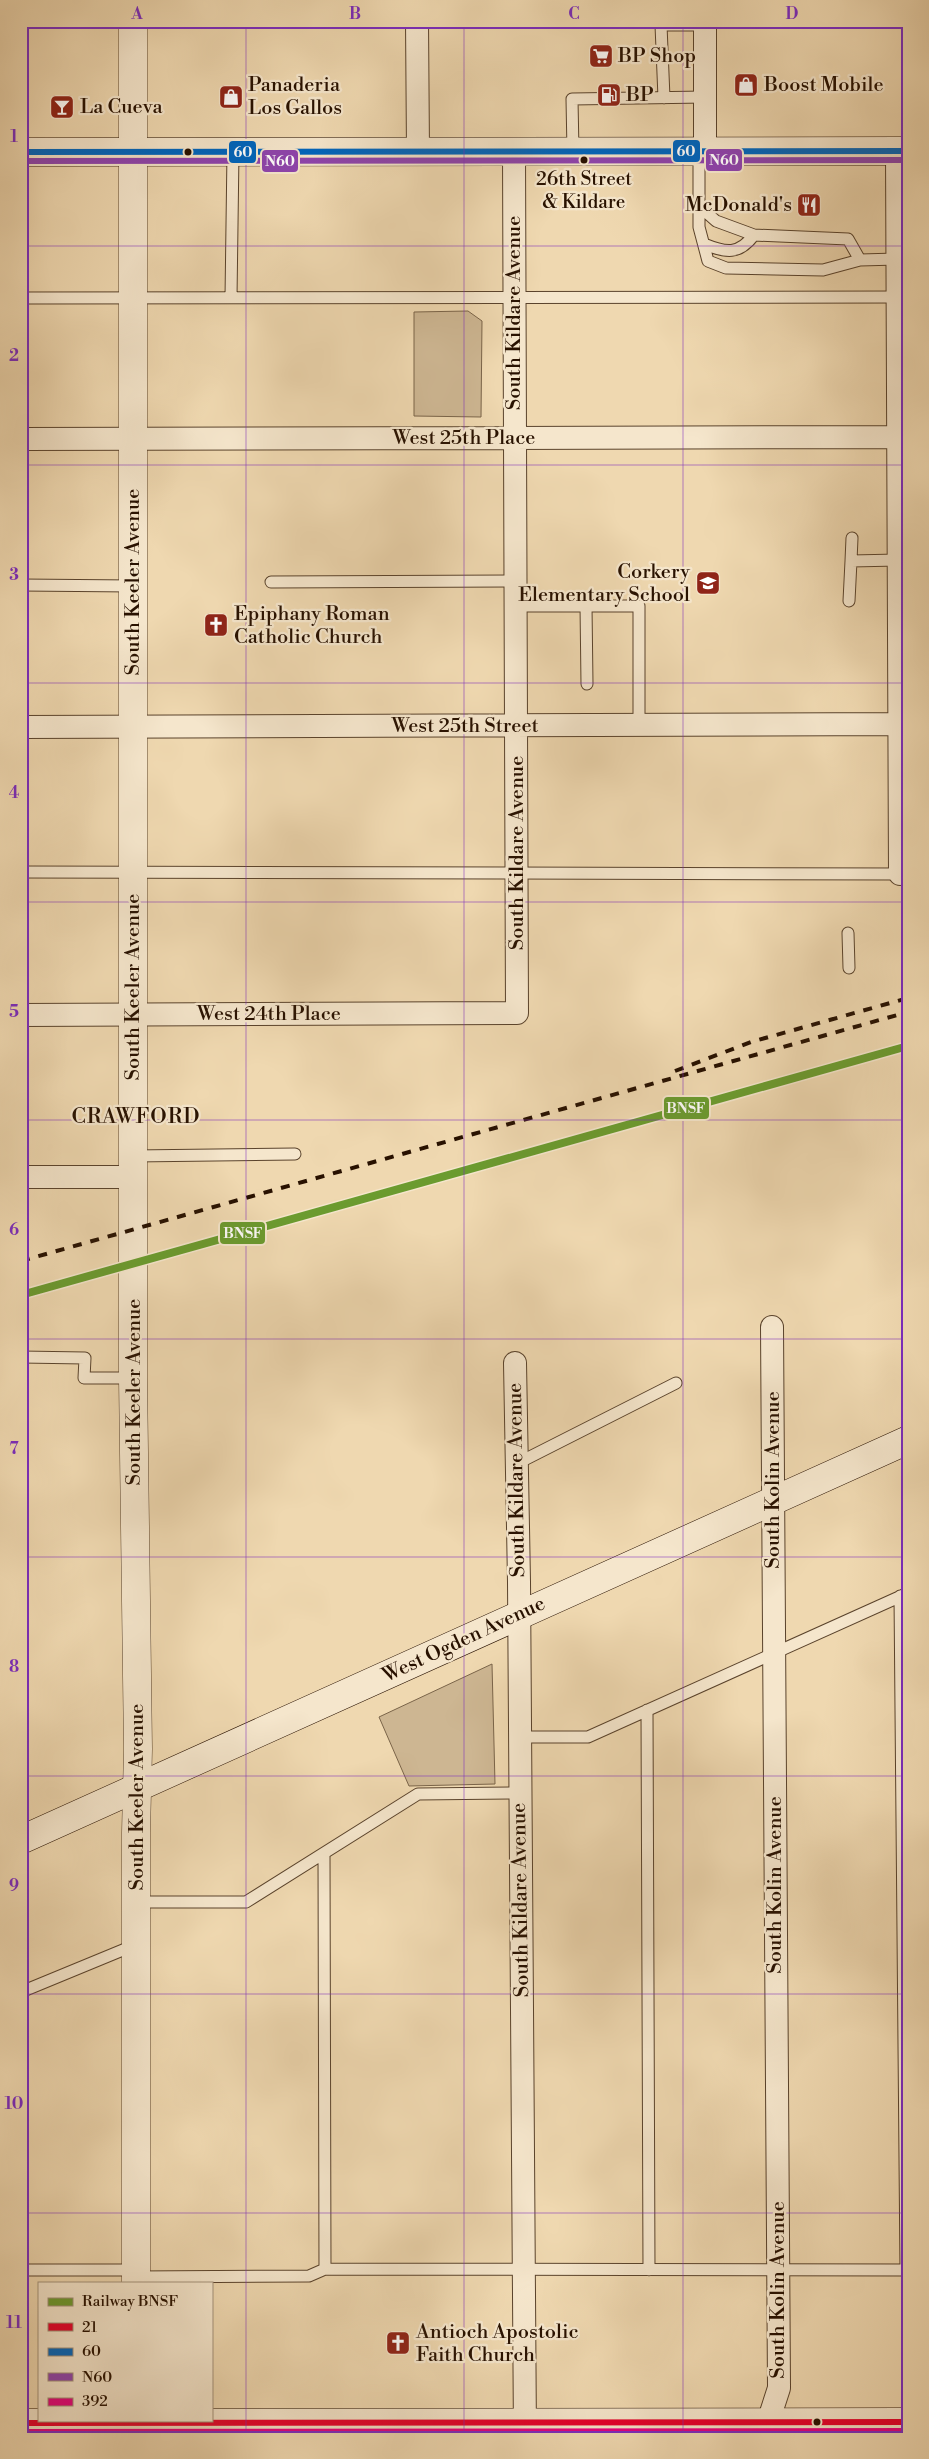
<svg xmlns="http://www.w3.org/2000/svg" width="929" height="2459" font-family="'Libre Bodoni',serif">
<rect width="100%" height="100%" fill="#efd8b0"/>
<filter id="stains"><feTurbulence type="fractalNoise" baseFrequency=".004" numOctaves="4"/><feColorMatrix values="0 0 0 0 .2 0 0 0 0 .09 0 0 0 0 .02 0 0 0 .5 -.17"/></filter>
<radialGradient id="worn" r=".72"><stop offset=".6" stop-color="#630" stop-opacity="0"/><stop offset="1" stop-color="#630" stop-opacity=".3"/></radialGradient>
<!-- green -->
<path fill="#cdb692" stroke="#7a6449" d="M468,311L482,321L481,417L414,416V312Z
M492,1664L495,1784L409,1786L379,1717Z
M496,2433V2438H375L431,2434Z
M551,2433H727L724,2438H551Z
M788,2433H908V2438H784Z"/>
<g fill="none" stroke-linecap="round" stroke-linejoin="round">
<defs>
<path id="service" d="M664,98L661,25H705
M699,151V227L708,261L726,268L823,270L860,260L897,259
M573,152L572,99L705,97
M699,206L716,221L754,235
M704,244C726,253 739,255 754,235L848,239L860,260
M21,298L901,297
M231,298L233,152
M851,561L852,538
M271,582L515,581
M21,585L133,586
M849,601L851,561L898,560
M516,606H639V725
M586,606L587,684
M21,872L904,874
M848,933L849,968
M133,1156L295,1154
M21,1357L85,1358L84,1378H133
M518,1463L676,1383
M900,1596L906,2270
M647,1710L649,2270
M520,1737H588L908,1593
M324,1853L325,2269
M136,1902H246L418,1794L520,1793
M21,1992L135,1945
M21,2270H136
M136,2277L309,2276L325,2269L908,2270"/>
<path id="minor" d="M417,21L418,152
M705,21V151
M897,151L900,874
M21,439L908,437
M21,727L908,724
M21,1015L517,1013L514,152
M21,1177H133
M515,1363L519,1582L525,2438
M758,2438L768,2422L779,2388L772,1327"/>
<path id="tertiary" d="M133,21V1378L138,1749L136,1833V2283"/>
<path id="secondary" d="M21,152L908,151
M21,1840L908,1440
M21,2423L908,2422"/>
</defs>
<!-- service casing -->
<use href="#service" stroke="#5a432c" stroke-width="13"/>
<!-- minor casing -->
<use href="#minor" stroke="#5a432c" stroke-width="24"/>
<!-- tertiary casing -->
<use href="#tertiary" stroke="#5a432c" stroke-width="29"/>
<!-- secondary casing -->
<use href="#secondary" stroke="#281100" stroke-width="29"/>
<!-- service -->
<use href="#service" stroke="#f5e6cc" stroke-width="11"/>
<!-- minor -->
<use href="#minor" stroke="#f5e6cc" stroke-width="22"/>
<!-- tertiary -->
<use href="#tertiary" stroke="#f5e6cc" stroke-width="28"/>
<!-- secondary -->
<use href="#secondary" stroke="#f5e6cc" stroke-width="28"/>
<!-- rail -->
<path stroke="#281100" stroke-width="4" stroke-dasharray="9 9" stroke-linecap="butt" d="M675,1071L751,1042L908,998
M21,1261L908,1012"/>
<defs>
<path id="bus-1" d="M21,2423L908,2422"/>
<path id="bus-2" d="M21,152L908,151"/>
<path id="bus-3" d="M21,161L908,160"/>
<path id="bus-4" d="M21,2432L908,2431"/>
</defs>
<!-- bus-1 casing -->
<use href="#bus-1" stroke="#f5e6cc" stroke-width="10"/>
<!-- bus-2 casing -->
<use href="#bus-2" stroke="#f5e6cc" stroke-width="10"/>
<!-- bus-3 casing -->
<use href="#bus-3" stroke="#f5e6cc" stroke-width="10"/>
<!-- bus-4 casing -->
<use href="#bus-4" stroke="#f5e6cc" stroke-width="10"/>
<!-- bus-1 -->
<use href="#bus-1" stroke="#e4002b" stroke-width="6"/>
<!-- bus-2 -->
<use href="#bus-2" stroke="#0065bd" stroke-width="6"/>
<!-- bus-3 -->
<use href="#bus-3" stroke="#8e44ad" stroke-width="6"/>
<!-- bus-4 -->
<use href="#bus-4" stroke="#e5007d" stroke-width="6"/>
<defs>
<path id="rail-1" d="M21,1295L908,1046"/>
</defs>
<!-- rail-1 casing -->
<use href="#rail-1" stroke="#f5e6cc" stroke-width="11"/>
<!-- rail-1 -->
<use href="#rail-1" stroke="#6b9b2f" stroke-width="8"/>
</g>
<!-- grid -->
<path fill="none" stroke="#7b2cbf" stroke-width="1" stroke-opacity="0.55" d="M246,21V2438M464,21V2438M683,21V2438M21,246H908M21,465H908M21,683H908M21,902H908M21,1120H908M21,1339H908M21,1557H908M21,1776H908M21,1994H908M21,2213H908"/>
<!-- icons -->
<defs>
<symbol id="supermarket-square" viewBox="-11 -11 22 22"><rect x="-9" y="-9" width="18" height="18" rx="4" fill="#8f2418" stroke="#f5e6cc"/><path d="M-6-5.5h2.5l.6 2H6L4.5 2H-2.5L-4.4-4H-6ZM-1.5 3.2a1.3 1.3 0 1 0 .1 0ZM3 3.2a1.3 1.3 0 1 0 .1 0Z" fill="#fff"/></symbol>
<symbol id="shop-square" viewBox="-11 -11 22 22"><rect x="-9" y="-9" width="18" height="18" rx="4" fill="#8f2418" stroke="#f5e6cc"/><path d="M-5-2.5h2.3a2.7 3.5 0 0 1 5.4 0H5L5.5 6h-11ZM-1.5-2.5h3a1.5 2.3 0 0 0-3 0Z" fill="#fff"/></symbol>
<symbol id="fuel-square" viewBox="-11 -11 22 22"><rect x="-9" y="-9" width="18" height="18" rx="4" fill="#8f2418" stroke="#f5e6cc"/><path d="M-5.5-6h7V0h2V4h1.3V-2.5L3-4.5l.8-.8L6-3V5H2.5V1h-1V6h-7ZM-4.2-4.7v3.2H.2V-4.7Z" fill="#fff"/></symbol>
<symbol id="bar-square" viewBox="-11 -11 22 22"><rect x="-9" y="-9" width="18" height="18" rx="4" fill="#8f2418" stroke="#f5e6cc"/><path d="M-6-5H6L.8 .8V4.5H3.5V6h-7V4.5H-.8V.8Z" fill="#fff"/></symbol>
<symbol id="restaurant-square" viewBox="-11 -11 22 22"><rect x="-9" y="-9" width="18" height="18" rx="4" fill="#8f2418" stroke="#f5e6cc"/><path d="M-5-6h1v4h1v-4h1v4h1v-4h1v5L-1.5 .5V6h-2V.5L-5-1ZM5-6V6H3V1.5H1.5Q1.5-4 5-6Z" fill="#fff"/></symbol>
<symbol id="school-square" viewBox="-11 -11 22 22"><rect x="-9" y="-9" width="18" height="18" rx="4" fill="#8f2418" stroke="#f5e6cc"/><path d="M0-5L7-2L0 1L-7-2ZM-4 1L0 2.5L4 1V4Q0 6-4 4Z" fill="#fff"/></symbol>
<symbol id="church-square" viewBox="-11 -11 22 22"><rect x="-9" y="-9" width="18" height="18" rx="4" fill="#8f2418" stroke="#f5e6cc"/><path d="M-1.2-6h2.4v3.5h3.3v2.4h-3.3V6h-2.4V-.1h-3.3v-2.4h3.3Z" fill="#fff"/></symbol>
</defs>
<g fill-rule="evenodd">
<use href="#supermarket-square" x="587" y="42" width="28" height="28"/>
<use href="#shop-square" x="732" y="71" width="28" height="28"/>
<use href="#fuel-square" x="595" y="81" width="28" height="28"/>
<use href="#shop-square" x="217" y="83" width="28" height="28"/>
<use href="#bar-square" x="48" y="93" width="28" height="28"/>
<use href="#restaurant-square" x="795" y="191" width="28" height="28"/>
<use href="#school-square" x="694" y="569" width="28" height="28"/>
<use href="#church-square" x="202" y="611" width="28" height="28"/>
<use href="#church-square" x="384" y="2329" width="28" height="28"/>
</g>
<!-- markers -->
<g fill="#281100" stroke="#f5e6cc" stroke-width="2">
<circle cx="188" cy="152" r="4.5"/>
<circle cx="584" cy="160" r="4.5"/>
<circle cx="817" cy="2422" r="4.5"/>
</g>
<g text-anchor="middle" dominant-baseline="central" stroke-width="4.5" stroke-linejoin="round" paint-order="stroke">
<!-- bus labels -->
<g font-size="19" fill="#281100" stroke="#f5e6cc">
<text x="584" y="179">26th Street<tspan x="584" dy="23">&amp; Kildare</tspan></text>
</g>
<!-- poi labels -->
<g font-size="20" fill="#281100" stroke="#f5e6cc" text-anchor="start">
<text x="618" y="56">BP Shop</text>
<text x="248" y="85">Panaderia<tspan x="248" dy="23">Los Gallos</tspan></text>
<text x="764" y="85">Boost Mobile</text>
<text x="626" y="95">BP</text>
<text x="80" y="107">La Cueva</text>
<text x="792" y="205" text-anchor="end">McDonald's</text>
<text x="690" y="572" text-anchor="end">Corkery<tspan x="690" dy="23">Elementary School</tspan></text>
<text x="234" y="614">Epiphany Roman<tspan x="234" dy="23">Catholic Church</tspan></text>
<text x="416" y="2332">Antioch Apostolic<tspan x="416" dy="23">Faith Church</tspan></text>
</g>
<!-- street labels -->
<g font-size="20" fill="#281100" stroke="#f5e6cc">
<text transform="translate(514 313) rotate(-90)">South Kildare Avenue</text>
<text x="464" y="438">West 25th Place</text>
<text transform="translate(133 582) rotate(-90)">South Keeler Avenue</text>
<text x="465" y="726">West 25th Street</text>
<text transform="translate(517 853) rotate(-90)">South Kildare Avenue</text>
<text transform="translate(133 987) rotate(-90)">South Keeler Avenue</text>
<text x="269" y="1014">West 24th Place</text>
<text transform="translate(134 1392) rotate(-90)">South Keeler Avenue</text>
<text transform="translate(517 1480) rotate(-91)">South Kildare Avenue</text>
<text transform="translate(773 1480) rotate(-90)">South Kolin Avenue</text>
<text transform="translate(464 1640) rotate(-25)">West Ogden Avenue</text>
<text transform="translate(137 1797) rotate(-90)">South Keeler Avenue</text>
<text transform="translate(775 1885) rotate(-90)">South Kolin Avenue</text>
<text transform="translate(521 1900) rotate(-91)">South Kildare Avenue</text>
<text transform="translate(778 2290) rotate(-90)">South Kolin Avenue</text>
</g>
<!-- neighbourhood labels -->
<g font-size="21" letter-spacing="1" fill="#281100" stroke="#f5e6cc">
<text x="136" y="1117">CRAWFORD</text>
</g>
</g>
<g stroke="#f5e6cc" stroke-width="2">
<rect x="672" y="139" width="29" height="24" rx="5" fill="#0065bd"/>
<rect x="228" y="140" width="29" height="24" rx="5" fill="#0065bd"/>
<rect x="705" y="148" width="38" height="24" rx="5" fill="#8e44ad"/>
<rect x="261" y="149" width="38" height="24" rx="5" fill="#8e44ad"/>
<rect x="663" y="1096" width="47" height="24" rx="5" fill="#6b9b2f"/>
<rect x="219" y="1221" width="47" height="24" rx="5" fill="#6b9b2f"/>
</g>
<g font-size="14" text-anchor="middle" font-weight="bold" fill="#fff">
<text x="686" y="156">60</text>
<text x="243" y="157">60</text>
<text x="724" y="165">N60</text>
<text x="280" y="166">N60</text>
<text x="686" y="1113">BNSF</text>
<text x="243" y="1238">BNSF</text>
</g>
<!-- margin -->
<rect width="929" height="2459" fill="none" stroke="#efd8b0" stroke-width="55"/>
<!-- legend -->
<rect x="38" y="2282" width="175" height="140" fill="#f5e6cc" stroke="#a3917a"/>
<rect x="48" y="2298" width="25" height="8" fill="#6b9b2f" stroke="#a3917a"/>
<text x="82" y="2306" font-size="15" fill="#281100">Railway BNSF</text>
<rect x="48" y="2323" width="25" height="8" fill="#e4002b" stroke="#a3917a"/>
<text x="82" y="2332" font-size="15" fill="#281100">21</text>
<rect x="48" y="2348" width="25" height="8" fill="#0065bd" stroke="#a3917a"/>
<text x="82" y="2356" font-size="15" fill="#281100">60</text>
<rect x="48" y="2373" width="25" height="8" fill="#8e44ad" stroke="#a3917a"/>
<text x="82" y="2382" font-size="15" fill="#281100">N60</text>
<rect x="48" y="2398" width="25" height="8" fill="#e5007d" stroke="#a3917a"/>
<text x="82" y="2406" font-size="15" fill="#281100">392</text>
<rect x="28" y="28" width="874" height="2404" fill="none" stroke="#7b2cbf" stroke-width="2"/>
<g font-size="16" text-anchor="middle" font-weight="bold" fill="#7b2cbf">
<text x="137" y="19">A</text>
<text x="355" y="19">B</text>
<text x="574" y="19">C</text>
<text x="792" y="19">D</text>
<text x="14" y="142">1</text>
<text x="14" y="361">2</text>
<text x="14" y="580">3</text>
<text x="14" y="798">4</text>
<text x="14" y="1017">5</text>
<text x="14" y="1235">6</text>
<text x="14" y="1454">7</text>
<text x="14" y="1672">8</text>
<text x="14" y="1891">9</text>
<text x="14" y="2109">10</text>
<text x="14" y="2328">11</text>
</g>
<rect width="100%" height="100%" filter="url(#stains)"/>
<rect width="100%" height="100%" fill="url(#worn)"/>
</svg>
